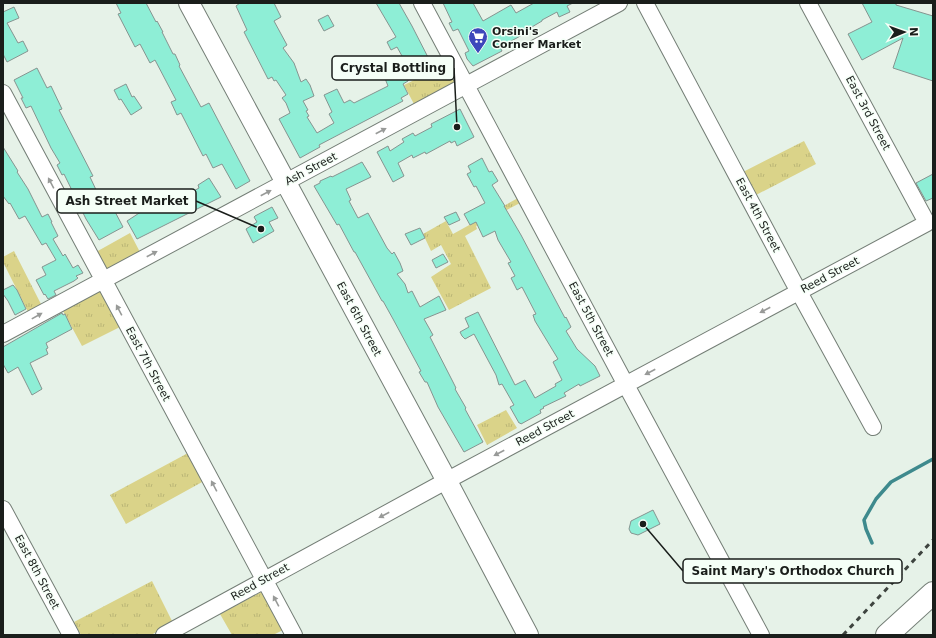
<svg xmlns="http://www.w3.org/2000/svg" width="936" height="638" font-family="'DejaVu Sans',sans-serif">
<defs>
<pattern id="grass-tufts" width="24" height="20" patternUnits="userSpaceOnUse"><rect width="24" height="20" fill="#dad389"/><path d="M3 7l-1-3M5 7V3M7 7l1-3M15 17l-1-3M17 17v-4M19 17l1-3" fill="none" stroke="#bab576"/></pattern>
</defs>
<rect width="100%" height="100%" fill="#e6f2e8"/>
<!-- grass -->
<path fill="url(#grass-tufts)" d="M447,64L456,81L455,84L415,106L404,85Z
M804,141L816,164L756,195L743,172Z
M518,198L520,203L476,226L477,229L465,236L491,288L449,310L431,277L451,264L441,245L431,251L423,234L446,221L453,234Z
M130,233L141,254L107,271L96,252Z
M14,251L43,308L30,316L3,262V257Z
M98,291H100L120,327L82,346L62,309Z
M506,410L517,428L487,445L477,425Z
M188,453L204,481L126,524L110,495Z
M152,581L173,623L151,635H81L74,622Z
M261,592L263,593L283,630L273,635H232L220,614Z"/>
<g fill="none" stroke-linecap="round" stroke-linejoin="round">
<!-- stream -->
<path stroke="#3e8a8d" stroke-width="3.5" d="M872,543L866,529L864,520L876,499L891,482L933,459"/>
</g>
<!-- building -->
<path fill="#8eeed6" stroke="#869490" d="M116,3H146L156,22L157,21L163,32H162L173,54H175L180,65L179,66L201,107L209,103L250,181L236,189L222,164L213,168L206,154L203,156L181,113L177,115L171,102L176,100L155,60L150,63L140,44L135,47L118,14L121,13Z
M240,3H274L281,17L274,21L287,45L283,48L294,63L301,82L306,79L310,85L314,96L303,101L308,110L306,111L309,116L307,117L317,133L334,123L329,114L332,112L324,95L337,89L344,103L350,100L354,103L388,86L384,76L407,65L397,47L391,50L387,42L396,37L376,3H399L412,26L433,67L408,80V81L403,84L408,94L401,98L403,101L319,145L320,147L300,158L279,119L290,113L286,103L282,98L286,95L276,80L274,81L272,77L268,79L244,32L247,30L236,6Z
M443,3H473L483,21L511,5L516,13L534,3H573L567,6L570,12L559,17L557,12L542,20V21L525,31L526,33L500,47L502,51L473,66L467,59L465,53L469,51L458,29L453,31L449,23L452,22Z
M862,3H896V5L933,16V81L893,68L903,38L862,60L848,34L872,22Z
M14,7L19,18L7,23L18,43L23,41L28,51L7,62L3,54V12Z
M328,15L334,26L324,31L318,20Z
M37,68L47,88L51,86L62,109L59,110L93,176L90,177L98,194L100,193L108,208L112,206L123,227L99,240L86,219L64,174L62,175L57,165L60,163L51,148L31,106L26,108L21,98H23L14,80Z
M126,84L132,97L134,96L142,108L131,115L121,99L119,100L114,90Z
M460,109L474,137L457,146L455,141L451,143L450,141L426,154L425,152L413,158L412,155L398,163L404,176L393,182L377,152L388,146L390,151L404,142L402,139L413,133L415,136L432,127L431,124Z
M3,147L18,171L17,172L28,189L42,217L48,214L52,222H51L58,236L53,239L63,256L65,254L73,268L78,265L83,273L76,276L78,278L74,281L54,291L56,295L48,299L45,294L44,295L36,280L46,275L42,267L56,260L46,243L42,245L25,216L19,219L10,203L9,204L3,196Z
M482,158L489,172L492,171L498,181L492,185L505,206H504L521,235L565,318L566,317L571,327L566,331L577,349L595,366L600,376L580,386L579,384L564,393L566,396L543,407L544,408L540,410L541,413L521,424L520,423H519L510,407L514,405L502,384L499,385L496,375L474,334L465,339L462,336L460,332L469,327L465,318L478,312L515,385L525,380L535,398L556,386L555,384L562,380L553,362L558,359L535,321L533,315L536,314L522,287L517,290L511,278L515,276L508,263L511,262L498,240L495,231L483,237L476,222L470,225L464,214L485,203L476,186L474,187L467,174L471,172L468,166Z
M362,162L371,177L346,189L351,200L349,201L358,218L368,213L387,248L392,254L394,252L400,263L403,271L397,274L405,284L408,293L412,291L420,307L439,296L446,310L424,319L433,335L430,337L453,382L456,388L455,389L466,408L465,409L483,442L464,452L438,407L427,382H425L419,372L421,371L393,319L383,301H382L355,252H354L339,224L337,225L314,186L320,183V181L331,176L332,177Z
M933,174V198L926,201L916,183Z
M209,178L221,197L137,239L127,221L150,206L152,211L167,201L169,205L199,188L198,185Z
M272,207L278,218L269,222L274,231L253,243L246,229L257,222L254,217L255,216Z
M456,212L460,220L449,225L444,217Z
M420,228L425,238L411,245L405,234Z
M443,254L448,262L436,268L432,260Z
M13,285L17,290L26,309L15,315L8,301L3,294V290Z
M62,313L63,315L65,314L72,329L46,343L48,348L46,349L48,354L30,363L42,389L32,395L18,367L8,373L3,364V347Z
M653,510L660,524L638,535L631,533L629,529L631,521Z"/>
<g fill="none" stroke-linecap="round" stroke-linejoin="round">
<defs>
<path id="minor" d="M422,3L626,385L761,635
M645,3L793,281L873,427
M3,93L294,635
M3,334L619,3
M3,509L71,635
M164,635L446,481L927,223L808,3"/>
<path id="major" d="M189,3L441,470L528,635"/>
<path id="highway" d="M887,635L933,593"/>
</defs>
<!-- minor casing -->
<use href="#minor" stroke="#747e76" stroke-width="18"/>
<!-- major casing -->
<use href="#major" stroke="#747e76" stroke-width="22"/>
<!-- highway casing -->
<use href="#highway" stroke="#747e76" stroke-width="24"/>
<!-- minor -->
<use href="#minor" stroke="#fff" stroke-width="16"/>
<!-- major -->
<use href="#major" stroke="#fff" stroke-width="20"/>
<!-- highway -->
<use href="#highway" stroke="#fff" stroke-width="22"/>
<!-- rail -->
<path stroke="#3e443f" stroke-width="3" stroke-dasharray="5 5" stroke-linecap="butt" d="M843,635L933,540"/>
</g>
<!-- one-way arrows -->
<defs><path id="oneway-solid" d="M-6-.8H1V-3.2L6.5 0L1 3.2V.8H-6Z"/></defs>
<g fill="#989a98">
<use href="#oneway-solid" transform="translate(381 131) rotate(-28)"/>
<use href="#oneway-solid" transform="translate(51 183) rotate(-118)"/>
<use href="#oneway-solid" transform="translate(266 193) rotate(-28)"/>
<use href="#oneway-solid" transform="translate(152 254) rotate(-28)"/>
<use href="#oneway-solid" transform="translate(119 310) rotate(-118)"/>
<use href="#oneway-solid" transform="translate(765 310) rotate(152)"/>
<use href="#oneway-solid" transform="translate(37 316) rotate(-29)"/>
<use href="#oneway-solid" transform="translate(650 372) rotate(152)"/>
<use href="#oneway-solid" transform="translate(499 453) rotate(152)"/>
<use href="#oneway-solid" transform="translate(214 486) rotate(-118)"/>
<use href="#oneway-solid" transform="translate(384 515) rotate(152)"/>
<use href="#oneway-solid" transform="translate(276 601) rotate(-118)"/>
</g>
<!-- icons -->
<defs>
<symbol id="supermarket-pin" viewBox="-11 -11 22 30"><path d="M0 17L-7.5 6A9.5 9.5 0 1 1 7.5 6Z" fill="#3d47bb" stroke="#f5fff7"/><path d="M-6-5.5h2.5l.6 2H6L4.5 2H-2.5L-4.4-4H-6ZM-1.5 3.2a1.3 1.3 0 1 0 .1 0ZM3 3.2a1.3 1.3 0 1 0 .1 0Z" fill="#fff"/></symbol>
</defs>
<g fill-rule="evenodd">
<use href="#supermarket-pin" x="467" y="26" width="22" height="30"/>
</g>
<g text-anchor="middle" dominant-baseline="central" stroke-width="3" stroke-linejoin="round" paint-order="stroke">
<!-- poi labels -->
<g font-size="11" font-weight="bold" fill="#1a1e1b" stroke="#f5fff7" text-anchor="start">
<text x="492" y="31">Orsini's<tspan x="492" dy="13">Corner Market</tspan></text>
</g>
<!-- street labels -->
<g font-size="11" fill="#1a1e1b" stroke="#f5fff7">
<text transform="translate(868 113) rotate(62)">East 3rd Street</text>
<text transform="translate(311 169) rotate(-28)">Ash Street</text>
<text transform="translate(758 215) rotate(62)">East 4th Street</text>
<text transform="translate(830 275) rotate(-28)">Reed Street</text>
<text transform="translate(359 319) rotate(62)">East 6th Street</text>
<text transform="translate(591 319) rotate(62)">East 5th Street</text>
<text transform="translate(148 364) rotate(62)">East 7th Street</text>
<text transform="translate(545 428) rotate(-28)">Reed Street</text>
<text transform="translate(37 572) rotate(62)">East 8th Street</text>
<text transform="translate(260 582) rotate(-29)">Reed Street</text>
</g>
</g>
<!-- callouts -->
<path fill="none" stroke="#1a1e1b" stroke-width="1.5" d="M457 127L454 68M261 229L196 201M643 524L683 571"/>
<g fill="#1a1e1b" stroke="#f5fff7" stroke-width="1.5">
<circle cx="457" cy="127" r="4"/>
<circle cx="261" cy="229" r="4"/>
<circle cx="643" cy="524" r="4"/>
</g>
<g fill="#f5fff7" stroke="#1a1e1b" stroke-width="1.5">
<rect x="332" y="56" width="122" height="24" rx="4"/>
<rect x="57" y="189" width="139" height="24" rx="4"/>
<rect x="683" y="559" width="219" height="24" rx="4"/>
</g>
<g font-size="12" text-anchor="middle" font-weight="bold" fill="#1a1e1b">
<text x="393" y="72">Crystal Bottling</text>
<text x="127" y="205">Ash Street Market</text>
<text x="793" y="575">Saint Mary's Orthodox Church</text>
</g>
<!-- border -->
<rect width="936" height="638" fill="none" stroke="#1a1e1b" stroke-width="8"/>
<!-- north arrow -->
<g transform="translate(904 32) rotate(88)" stroke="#f5fff7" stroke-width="3" paint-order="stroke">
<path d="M0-3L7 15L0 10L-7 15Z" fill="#1a1e1b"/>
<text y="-6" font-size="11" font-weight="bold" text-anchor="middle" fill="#1a1e1b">N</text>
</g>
</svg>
